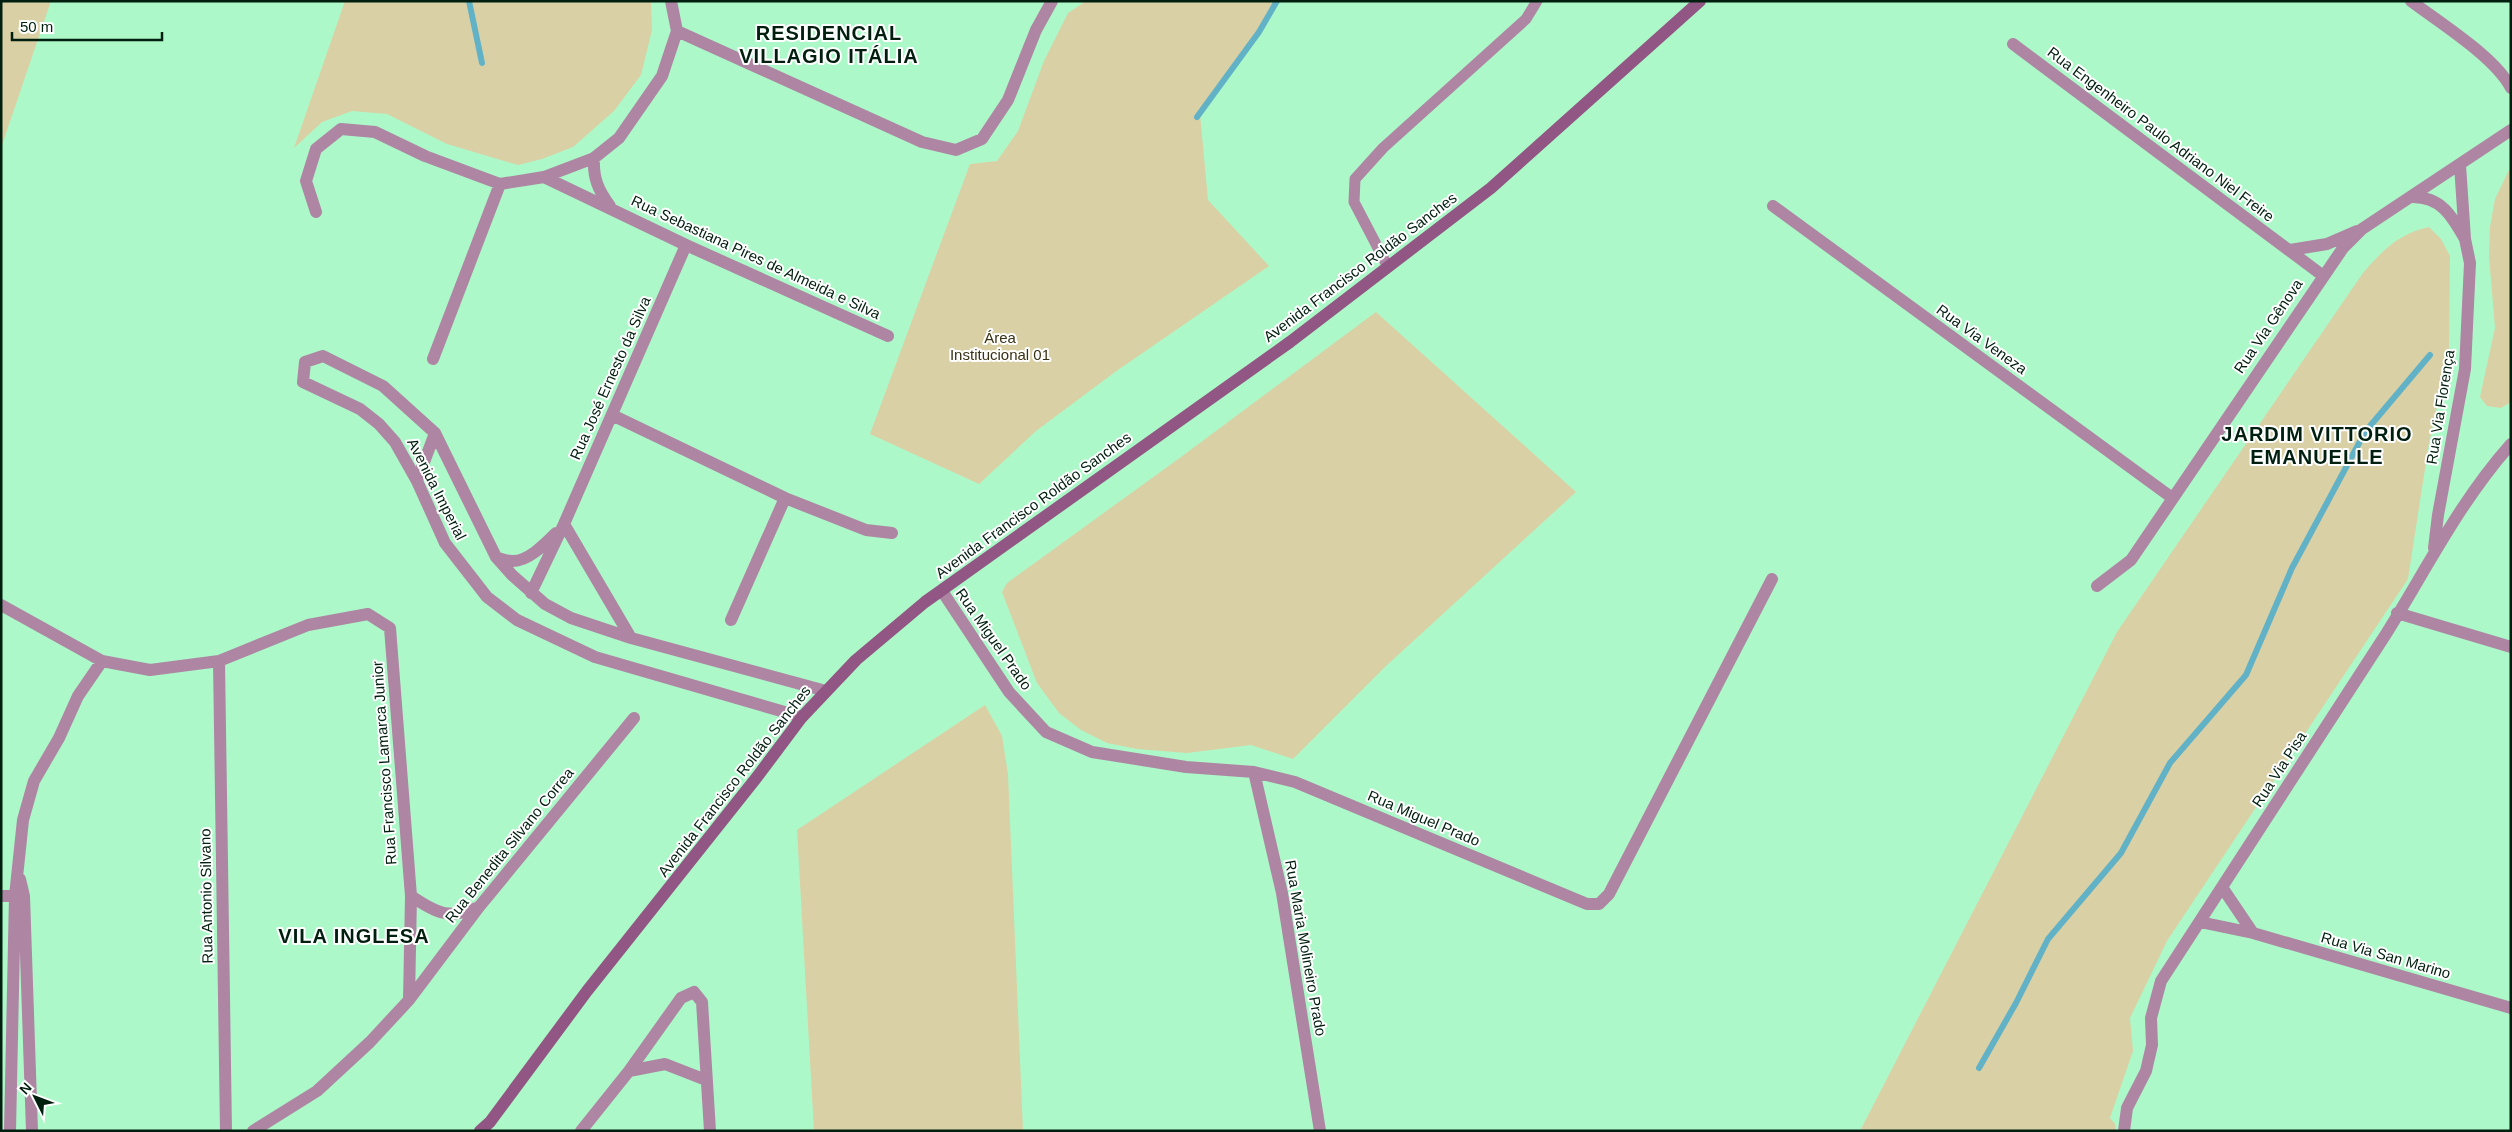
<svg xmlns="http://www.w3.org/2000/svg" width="2512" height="1132" font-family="Helvetica,sans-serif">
<rect width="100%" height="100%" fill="#adf8c9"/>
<!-- green -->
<path fill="#dad0a5" d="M1,1H51L1,148Z
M345,1H651L652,30L641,75L614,111L573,147L542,159L518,165L447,144L387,114L352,111L322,122L294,148Z
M1086,1H1277L1259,32L1200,114L1208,200L1269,266L1115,372L1036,431L979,484L870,434L970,164L997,161L1018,131L1044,61L1068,13Z
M2511,166V402L2501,408L2487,406L2480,397L2495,328L2489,256L2490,227L2495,199Z
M2429,227L2441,239L2450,256L2449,352L2429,443L2408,579L2167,941L2130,1018L2133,1051L2110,1118L2115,1124L2116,1131H1860L2117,632L2363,273C2382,251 2399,233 2429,227Z
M1376,312L1576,492L1386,666L1293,759L1251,745L1187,753L1137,749L1107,743L1081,730L1059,713L1037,683L1002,592L1007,583L1181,457Z
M985,705L1002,736L1008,774L1023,1131H814L797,830Z"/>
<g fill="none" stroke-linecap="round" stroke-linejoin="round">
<!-- stream -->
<path stroke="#61b2c6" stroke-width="6" d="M469,1L482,63
M1197,117L1259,32L1277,1
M1979,1068L2016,1003L2048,939L2121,853L2170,763L2246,675L2292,568L2365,432L2430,355"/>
<!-- lane -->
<path stroke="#ae85a3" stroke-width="11" d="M1388,267L1354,202L1355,179L1383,148L1526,19L1537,1"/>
<!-- street -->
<path stroke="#ae85a3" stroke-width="12" d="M2411,1C2440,23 2495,57 2511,88
M677,31L922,142L956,150L982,139L1008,100L1036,30L1052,1
M2013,44L2322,275
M594,158C593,178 598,190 610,206
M544,177L686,245L888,336
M2411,197C2441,196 2452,216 2465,239L2460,165
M1773,206L2171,497
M316,212L306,181L316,149L341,129L375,132L425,156L500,184L544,177L594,158L619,138L662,76L677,31L671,1
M2290,250L2327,244L2357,231
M433,359L500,184
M612,415L785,498L866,530L892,533
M417,481L435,433
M564,524L631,638
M2434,548L2438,515L2465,369L2470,263L2465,239
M496,557C501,559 507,561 512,561C528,562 546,543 556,533
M2097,586L2131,560L2343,248L2362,229L2511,130
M942,591L1009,692L1046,732L1092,752L1186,767L1254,772L1295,782L1587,904H1599L1609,894L1772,579
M531,593L564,524L686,245
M1,605L102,661L150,670L219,661L308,625L368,614L390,628L411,896L409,1000
M2397,613L2511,647
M731,620L785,498
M219,661L226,1131
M802,717L595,657L517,620L487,597L445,543L417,481L395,442L379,424L360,409L303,382L305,362L323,356L383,386L435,433L496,557L512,575L545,604L571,618L631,638L826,691
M1254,772L1282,893L1320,1131
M20,879L24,896L32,1131
M1,896H21
M411,896C436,913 449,920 479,907
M2200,922L2253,933L2222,887
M2253,933L2511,1008
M629,1071L665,1064L706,1080
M10,1131L15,896L23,820L34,781L59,738L78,696L102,661
M253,1131L317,1091L370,1042L409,1000L479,907L634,718
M581,1131L629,1071L681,998L694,992L702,1002L710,1131
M2124,1131L2127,1108L2146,1071L2152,1045L2151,1018L2161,981C2236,865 2312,750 2386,634C2426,570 2460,501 2511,444"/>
<!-- secondary -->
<path stroke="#915683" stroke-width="12" d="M480,1131L490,1122L587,991L757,777L802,717L856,660L925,602L1290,342L1491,188L1700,1"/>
</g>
<g text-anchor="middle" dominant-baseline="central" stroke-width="4" stroke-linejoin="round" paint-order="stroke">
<!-- street labels -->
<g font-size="15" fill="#011f0f" stroke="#fff">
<text transform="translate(2161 134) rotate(37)">Rua Engenheiro Paulo Adriano Niel Freire</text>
<text transform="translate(756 257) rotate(25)">Rua Sebastiana Pires de Almeida e Silva</text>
<text transform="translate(1360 267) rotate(-37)">Avenida Francisco Roldão Sanches</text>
<text transform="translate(2268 326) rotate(-56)">Rua Via Gênova</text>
<text transform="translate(1982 339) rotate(36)">Rua Via Veneza</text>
<text transform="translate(610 378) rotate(-66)">Rua José Ernesto da Silva</text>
<text transform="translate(2440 407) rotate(-81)">Rua Via Florença</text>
<text transform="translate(437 489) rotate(63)">Avenida Imperial</text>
<text transform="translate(1033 505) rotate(-36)">Avenida Francisco Roldão Sanches</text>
<text transform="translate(994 639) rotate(55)">Rua Miguel Prado</text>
<text transform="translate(384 763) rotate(-94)">Rua Francisco Lamarca Junior</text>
<text transform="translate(2279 769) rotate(-57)">Rua Via Pisa</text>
<text transform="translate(734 781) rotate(-52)">Avenida Francisco Roldão Sanches</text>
<text transform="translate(1424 818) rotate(23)">Rua Miguel Prado</text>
<text transform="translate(509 845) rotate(-51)">Rua Benedita Silvano Correa</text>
<text transform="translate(206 896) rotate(-91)">Rua Antonio Silvano</text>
<text transform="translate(1306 948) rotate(80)">Rua Maria Molineiro Prado</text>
<text transform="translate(2386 955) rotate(16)">Rua Via San Marino</text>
</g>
<!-- park labels -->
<g font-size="15" fill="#383114" stroke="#fff">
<text x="1000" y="337">Área<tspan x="1000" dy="17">Institucional 01</tspan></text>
</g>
<!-- district labels -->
<g font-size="20" font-weight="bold" letter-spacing="1" fill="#011f0f" stroke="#fff">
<text x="829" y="33">RESIDENCIAL<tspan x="829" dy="23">VILLAGIO ITÁLIA</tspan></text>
<text x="2317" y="434">JARDIM VITTORIO<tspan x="2317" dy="23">EMANUELLE</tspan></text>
<text x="354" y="936">VILA INGLESA</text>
</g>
</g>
<!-- border -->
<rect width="2512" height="1132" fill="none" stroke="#011f0f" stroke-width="5"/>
<!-- north arrow -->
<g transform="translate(35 1097) rotate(312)" stroke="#ffffff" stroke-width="4" paint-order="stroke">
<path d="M0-4L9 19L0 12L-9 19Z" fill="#011f0f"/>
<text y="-8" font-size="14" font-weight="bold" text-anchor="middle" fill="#011f0f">N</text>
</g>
<!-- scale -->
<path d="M12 32v8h150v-8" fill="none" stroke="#011f0f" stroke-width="2.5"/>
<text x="20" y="32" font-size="15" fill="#011f0f" stroke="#ffffff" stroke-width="4" paint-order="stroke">50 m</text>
</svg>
